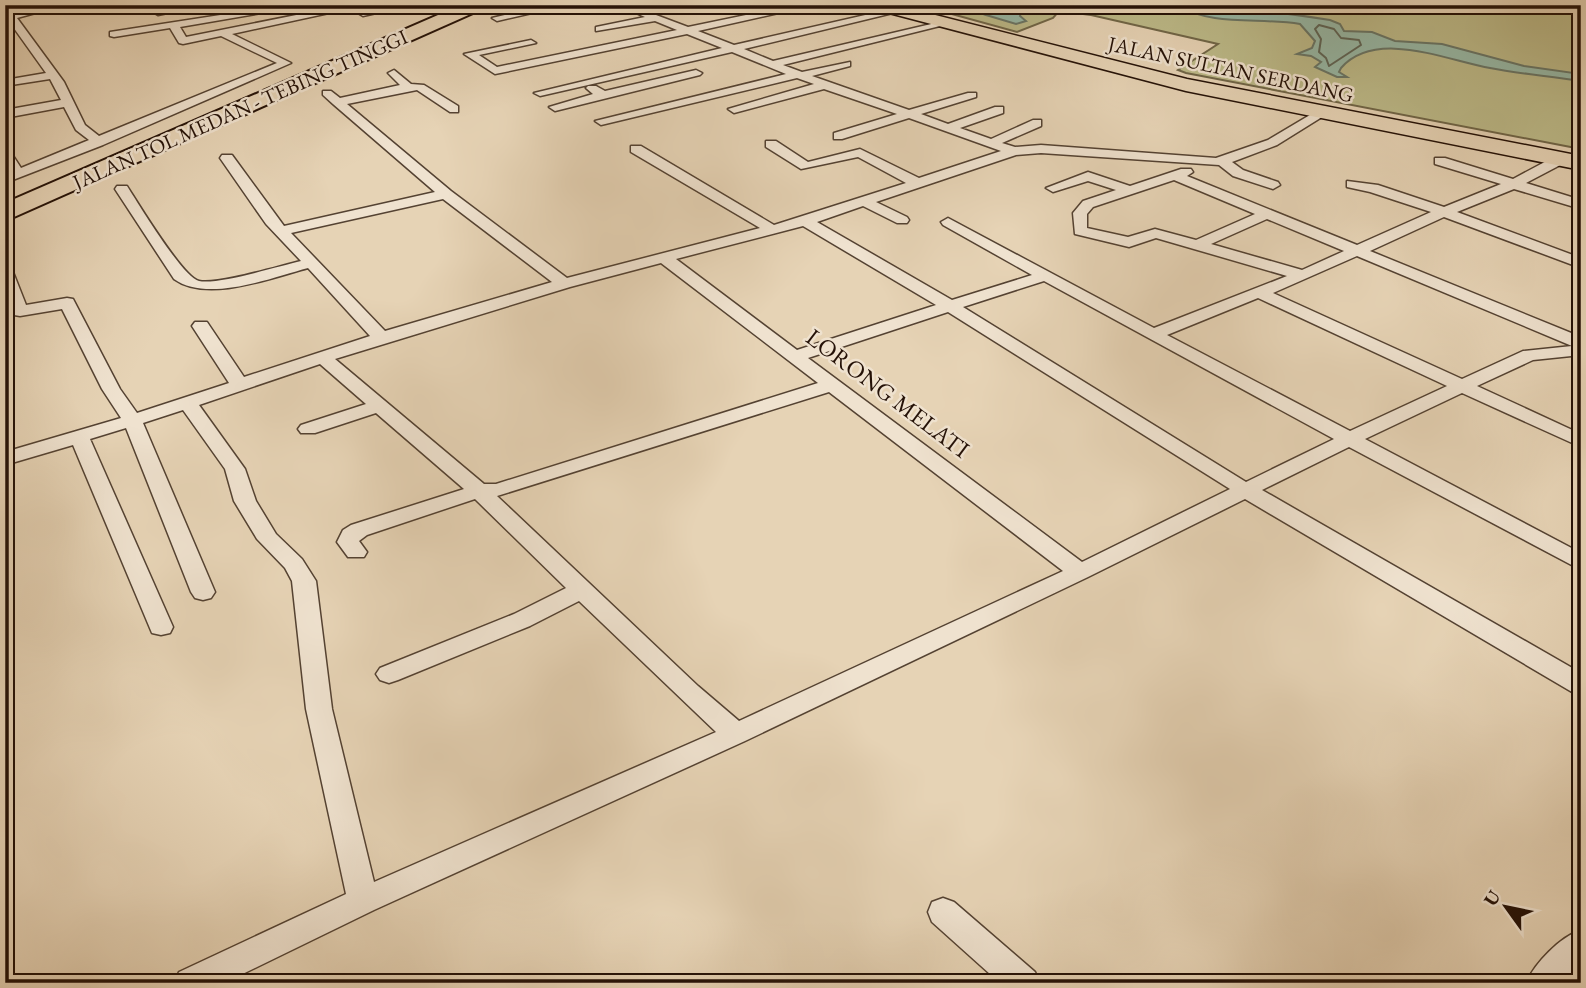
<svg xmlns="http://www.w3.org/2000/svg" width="1586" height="988" font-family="'EB Garamond',serif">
<rect width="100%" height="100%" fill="#e6d3b5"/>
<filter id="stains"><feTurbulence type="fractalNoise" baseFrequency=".00286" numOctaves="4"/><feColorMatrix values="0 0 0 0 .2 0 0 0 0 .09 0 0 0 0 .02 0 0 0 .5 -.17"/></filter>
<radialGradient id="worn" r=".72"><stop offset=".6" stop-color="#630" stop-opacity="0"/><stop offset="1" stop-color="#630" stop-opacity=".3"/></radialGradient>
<!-- green -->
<path fill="#bcba89" stroke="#706648" stroke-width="2" d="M919,5H1581V149L1186,73L1178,70L1218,44L1091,15L1059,11L1053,18L1017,32Z"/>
<!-- water -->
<path fill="#97b9a7" stroke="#697667" stroke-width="2" d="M1008,5H1075L1022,11L1020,16L1026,21L1016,24L986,15Z
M1176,5C1227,5 1279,12 1330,20L1340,24L1344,31L1372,32L1395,41L1442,44L1524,66L1581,74V81C1551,76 1520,74 1490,68C1448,61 1376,28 1341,68L1339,72L1347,77H1337L1315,67L1321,62L1311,56L1297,54L1312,48L1315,41L1300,24C1258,17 1214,27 1176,5Z"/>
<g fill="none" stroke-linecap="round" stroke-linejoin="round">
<!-- shore -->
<path stroke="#5e6557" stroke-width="2" d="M1319,25L1334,29L1341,38L1359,40L1361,45L1329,66L1326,58L1319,52L1321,39L1315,29Z"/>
<defs>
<path id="minor" d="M47,5H65L17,18L64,82L85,125L99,136L277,63L221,36L183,44L179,43L170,28L114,37L110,36V32L285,5L297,7L180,27L186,37L346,5H366L232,34L291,63L103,145L5,183V174L10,172L5,165V150L10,151L21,168L89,140L76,130L64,107L5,118V110L61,100L50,79L5,86V80L46,73L6,17Z
M182,5H206L158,15L153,12Z
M390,5H412L363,16L358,13Z
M546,5H567L497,21L492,18Z
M618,5C629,5 637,10 647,11C657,12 679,5 694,5L656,15L688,27L794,5H814L698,31L734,45L896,8L901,11L744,49L773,61L944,21V25L783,65L802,72L850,62V66L812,76L909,110L968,93H976V97L921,114L948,124L995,107H1003V113L960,128L991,139L1033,120H1041V126L1002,143L1015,147L1041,145L1216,158L1268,140L1320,109L1330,112L1277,145L1232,162L1243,170L1278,182L1280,185L1273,189L1233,176L1219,165L1041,153L1016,155L876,202L907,217L909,220L907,223H897L863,206L817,222L952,300L1032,275L943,225L941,222L948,218L1154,328L1287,276L1156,238L1129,247L1075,234L1073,213L1083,201L1116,190L1088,181L1053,192L1046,188L1088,172L1130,186L1181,169H1191L1193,172L1187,176L1357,245L1431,212L1370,192L1347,187V181L1378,185L1444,207L1501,184L1435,164V158H1445L1513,179L1556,156H1566V162L1526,183L1581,200V209L1514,189L1457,212L1581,258V268L1444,217L1370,251L1581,337V355L1533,360L1477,386L1581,434V447L1462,393L1365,439L1581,553V570L1349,447L1262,490L1581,673V694L1572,692L1245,499L1088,577L745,741L374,910L224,983H174L179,972L346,894L306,709L292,581L285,568L257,539L234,501L225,469L183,410L143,423L215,592L211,598L203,600L195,598L191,592L126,428L90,439L173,627L170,633L161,635L152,633L73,445L5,465V452L121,418L102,389L62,309L20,316L14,315L5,294V267L13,272L26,305L67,298L73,299L120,389L137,413L229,383L192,326L195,322H207L244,377L370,336L308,268C271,278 207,303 174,279L115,189L117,186H127C138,203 183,278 199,281C218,285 279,266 301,261L266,224L220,158L222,155H232L284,226L435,192L333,104L323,95V91H331L340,98L400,85L388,73L394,70L411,84L424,85L458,106V112H450L417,90L347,104L451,191L567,278L760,228L631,152V146H641L774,225L906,183L858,157L801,169L766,147V141H776L808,162L860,149L919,178L1001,151L909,118L842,139H834V133L897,114L824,89L734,113L728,109L814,84L797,78L601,125L595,121L786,74L732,52L540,96L534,93L722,48L687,34L495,74L464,54L531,40L536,43L479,55L497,67L677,30L655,21L596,31V27L645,17ZM1174,180L1255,214L1196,240L1155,229L1128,237L1087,228V214L1093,207ZM443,199L552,282L385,331L291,233ZM1267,219L1344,251L1302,270L1211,244ZM803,226L936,305L797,350L676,259ZM1357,256L1572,346L1523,351L1462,379L1273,293ZM661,263L818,383L496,484H484L335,359L570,287ZM1044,281L1334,439L1246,482L963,307ZM1258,298L1447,386L1350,431L1167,335ZM948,312L1230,489L1082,562L808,358ZM320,364L366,404L301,425L298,429L301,433H315L376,413L464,489L351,525L343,530L337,542L348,557H364L367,552L359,541L367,535L475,499L566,588L514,614L380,668L376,674L380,680L389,683L398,680L530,626L579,601L716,732L374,882L332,709L316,581L302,559L276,534L256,501L245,469L199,405ZM829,392L1063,571L739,721L698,686L497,496Z
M696,70L702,73L700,75L555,111L549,107L593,94L586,88L588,86H596L605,91Z
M943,898L954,902L1035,972L1040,983H1000L932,922L928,912L932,902Z
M1581,930V966L1564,983H1526C1535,963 1560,937 1581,930Z"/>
<path id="trunk" d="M868,5H896L1187,79L1581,156V170L1186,91L870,8Z"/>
<path id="motorway" d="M461,5H485L482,9L5,221V203Z"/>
</defs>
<!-- minor casing -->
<use href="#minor" stroke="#544232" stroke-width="3"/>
<!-- trunk casing -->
<use href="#trunk" stroke="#241107" stroke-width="3"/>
<!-- motorway casing -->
<use href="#motorway" stroke="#241107" stroke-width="4"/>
<!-- minor -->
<use href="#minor" fill="#efe2cf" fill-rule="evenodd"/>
<!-- trunk -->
<use href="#trunk" fill="#e6d3b5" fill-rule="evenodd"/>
<!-- motorway -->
<use href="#motorway" fill="#e6d3b5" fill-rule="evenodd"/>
</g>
<g text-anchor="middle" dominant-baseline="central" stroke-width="5" stroke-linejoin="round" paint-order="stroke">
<!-- far-street labels -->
<g font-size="21" fill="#241107" stroke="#efe2cf">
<text transform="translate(1231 69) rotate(12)">JALAN SULTAN SERDANG</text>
<text transform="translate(240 109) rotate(-24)">JALAN TOL MEDAN - TEBING TINGGI</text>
</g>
<!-- street labels -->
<g font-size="24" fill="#241107" stroke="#efe2cf">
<text transform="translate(888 393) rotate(37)">LORONG MELATI</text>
</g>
</g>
<!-- margin -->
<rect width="1586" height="988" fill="none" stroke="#e6d3b5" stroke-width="28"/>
<rect x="7" y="7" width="1572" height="974" fill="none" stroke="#241107" stroke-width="3.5"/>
<rect x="14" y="14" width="1558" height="960" fill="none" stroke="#241107" stroke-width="2"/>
<!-- north arrow -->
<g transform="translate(1506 907) rotate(303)" stroke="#efe2cf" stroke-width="5" paint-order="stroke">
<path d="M0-5L12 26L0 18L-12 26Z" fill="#241107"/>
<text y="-10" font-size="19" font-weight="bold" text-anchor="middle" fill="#241107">U</text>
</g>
<rect width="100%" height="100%" filter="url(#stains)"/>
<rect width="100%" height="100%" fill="url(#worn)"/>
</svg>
